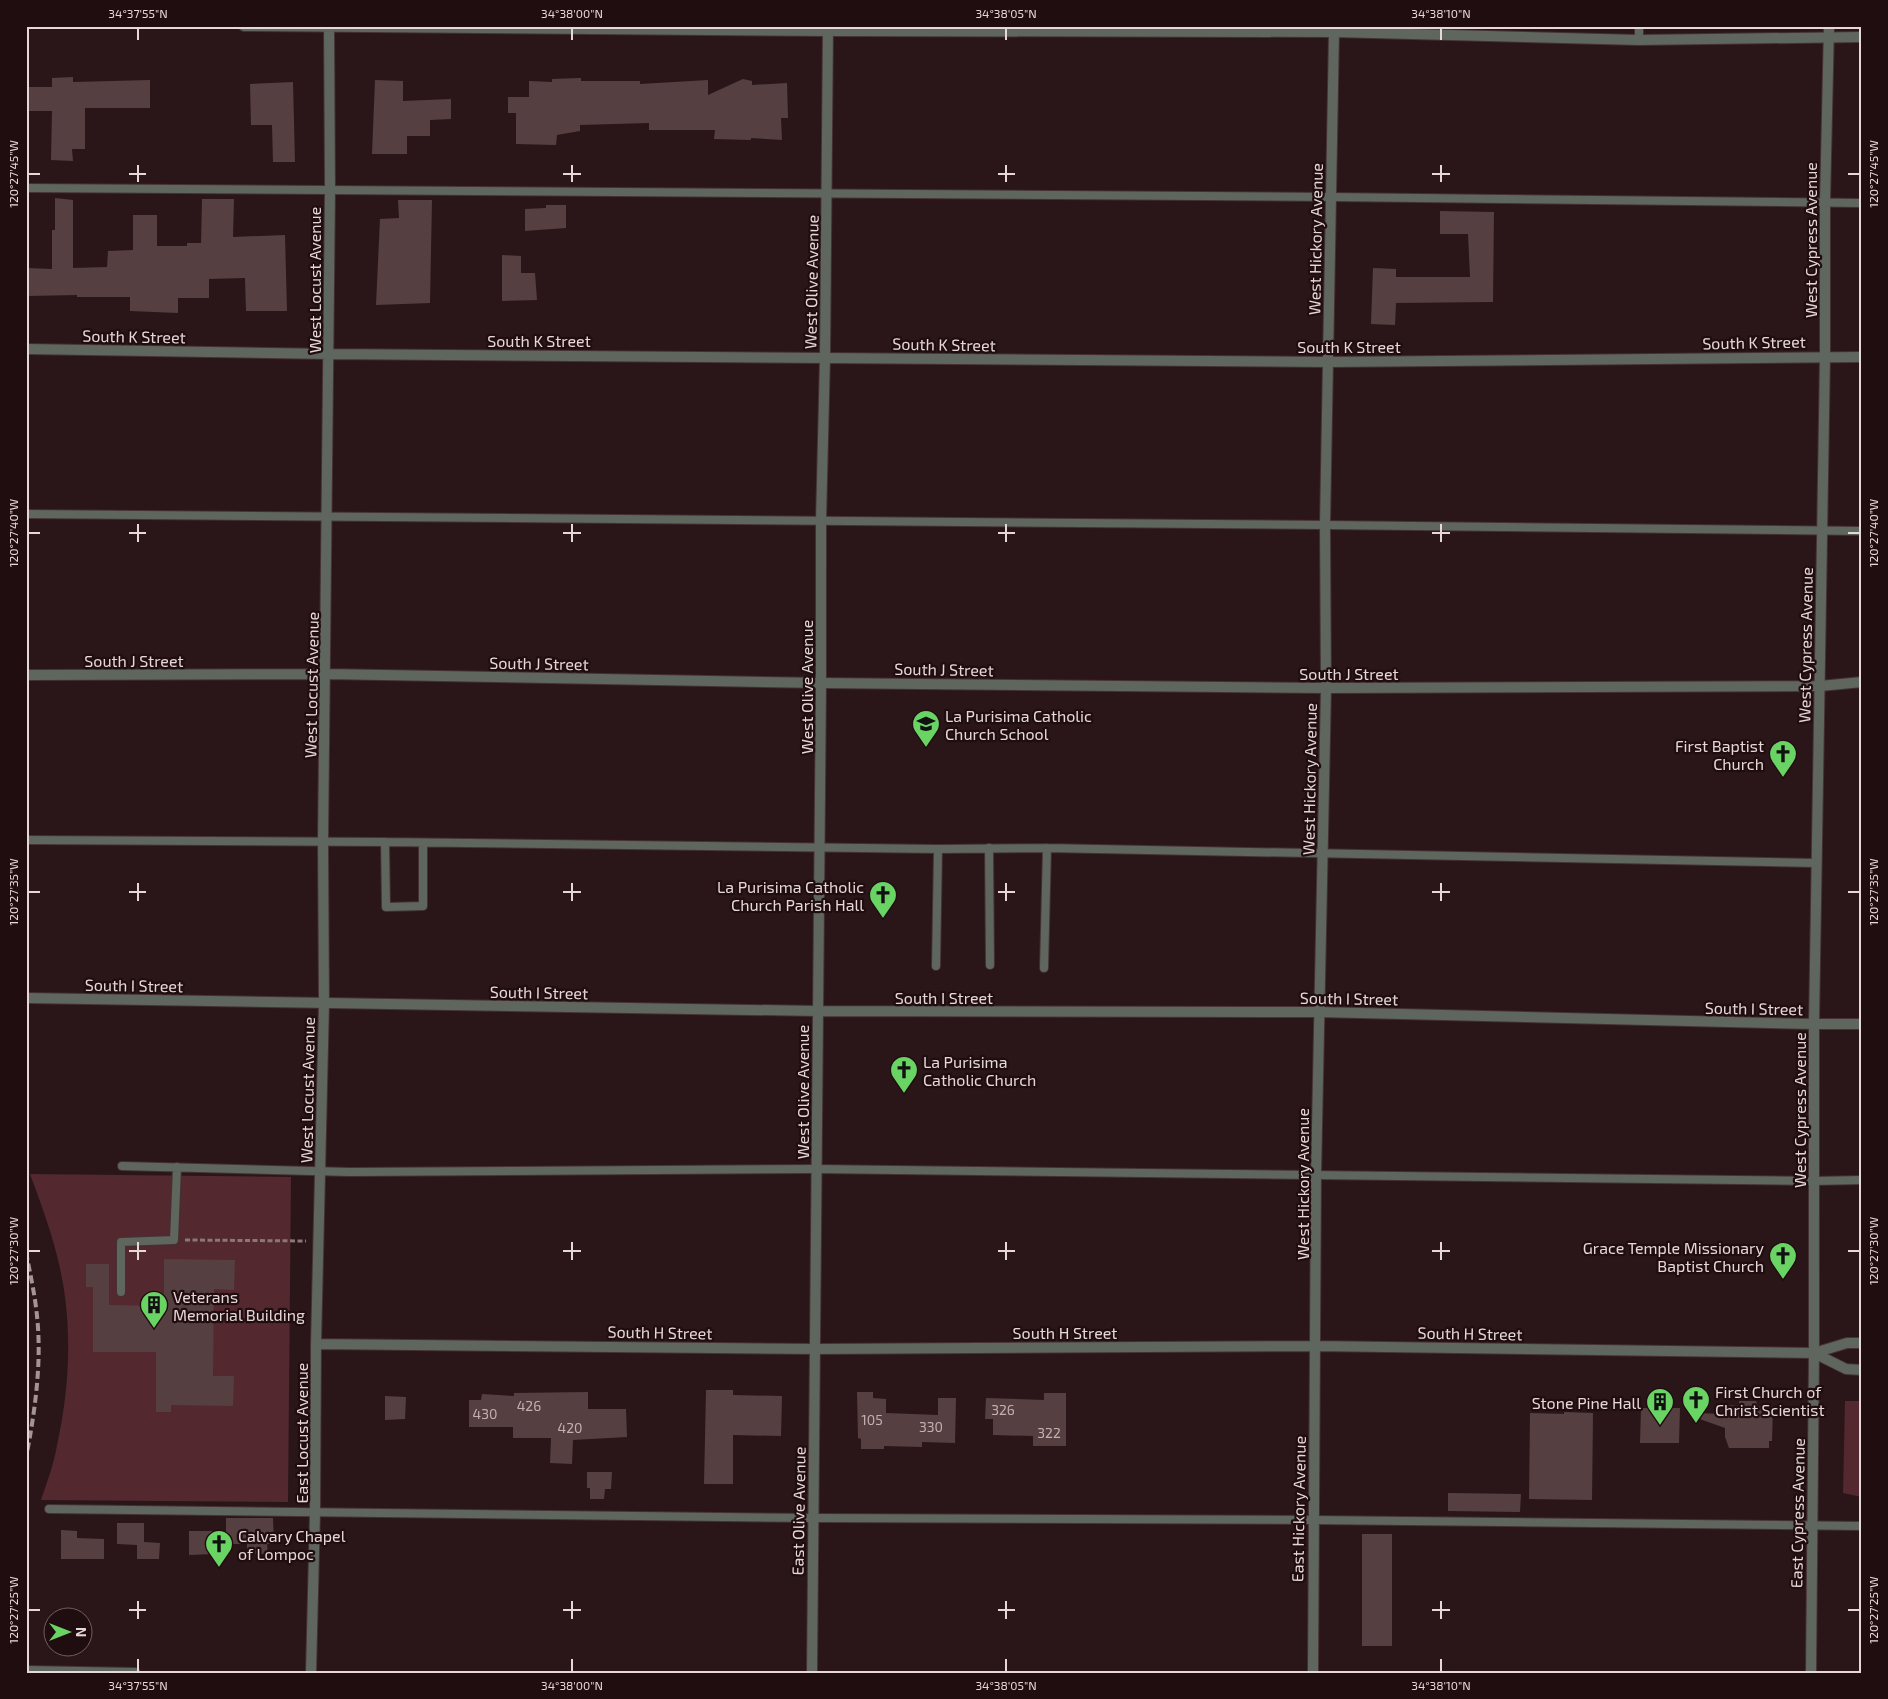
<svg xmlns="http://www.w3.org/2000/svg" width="1888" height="1699" font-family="'Exo 2',sans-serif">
<rect width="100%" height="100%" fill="#2a1619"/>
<!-- green -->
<path fill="#53282e" d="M30,1174L291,1177L288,1502L41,1500C47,1482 54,1464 57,1445C70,1387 73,1323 59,1264C52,1233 41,1204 30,1174Z
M1845,1401H1862V1497L1843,1493Z"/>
<!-- building -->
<path fill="#563f41" d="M73,77V82L150,80V108H85V149H72L73,161L51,160L52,111H26V87H52V78Z
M581,78V81H640V84L708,80V95L743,79L752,81V85L787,83L788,118H781L782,140L751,138V140L714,139L715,130H649V123L580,125V131L557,135L556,145L516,144V113H508V97H529V81L552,82V79Z
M375,80L403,81V101L451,99V119L430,120V136H407V154H372Z
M293,82L295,162H273L272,125H251L250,84Z
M55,198L73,200V268L107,267L108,251L133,250V215H157V246H187V243H201L202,199H234L233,237L285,235L287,311H246L245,278L209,279V298H178V313L130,311V297H77V295L27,296V268L52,269V230H55Z
M398,200H432L430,303L376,305L380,219L399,218Z
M546,205H566V228L525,231V209L546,208Z
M1440,211L1494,212L1493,302L1396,303L1395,325L1371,324L1373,268L1396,269V277H1470L1468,234H1440Z
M502,255L521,256V273H535L537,300L502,301Z
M164,1259L235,1260L234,1290L214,1289L213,1376H234L233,1406L171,1405V1412H156V1352H93V1287H86V1264H109V1305L164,1306Z
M706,1390H733V1395L782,1396L781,1436L733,1435V1484H704Z
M588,1392V1409H626L627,1437L573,1440L572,1464L550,1463L551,1438H513V1427H469V1400H481L482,1394L514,1396V1393Z
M857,1392H873V1398L886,1399V1413L938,1415V1398H956L955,1443L922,1442V1447L884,1446V1449H861V1439L858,1438Z
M1044,1393H1066V1446H1033V1436L993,1435V1419H985L986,1398L1044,1400Z
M385,1396L406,1397L405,1419L385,1420Z
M1739,1401H1756L1758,1406H1773L1772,1441H1769V1448H1729L1725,1437V1428L1694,1417L1695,1413L1726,1414V1405L1739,1406Z
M1641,1408H1680L1679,1443H1640Z
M1564,1412L1593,1413L1592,1500L1529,1499L1530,1413L1564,1414Z
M587,1472H612L611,1489H605L604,1499H590V1488H587Z
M1448,1493L1521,1494L1520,1512L1448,1511Z
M226,1518H273L274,1544H267L268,1554H247V1544H226Z
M117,1523H144V1542L160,1543L159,1559H137V1545L117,1544Z
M61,1530L77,1531V1538L104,1539V1559H61Z
M189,1531H212L213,1554L189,1555Z
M1362,1534H1392V1646H1362Z"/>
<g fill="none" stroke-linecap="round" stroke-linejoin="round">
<defs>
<path id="service" d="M1639,40V26
M26,188L1331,197L1862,203
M26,514L1325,525L1862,531
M26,840L385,842L938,849L1047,848L1816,863
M385,842L386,907L423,906V844
M989,848L990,965
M936,966L938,849
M1044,968L1047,848
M122,1166L349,1172L816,1169L1813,1181L1862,1180
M121,1292V1242L174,1240L177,1167
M49,1509L813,1518L1313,1520L1862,1526"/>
<path id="minor" d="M244,26L828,31L1334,32L1639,40L1862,37
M26,349L329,354L1328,362L1862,357
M26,675L326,674L821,683L1326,688L1820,686L1862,682
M1814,1024H1862
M316,1344L816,1349L1316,1346L1814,1353L1847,1343H1862
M1814,1353L1846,1369L1862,1370
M26,1671L135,1673
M311,1673L315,1512L316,1344L324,1003L323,842L330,190L329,26
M1313,1673L1316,1176L1326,688L1325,525L1334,32"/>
<path id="tertiary" d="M26,998L817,1011L1318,1012L1814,1024
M812,1673L821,683V521L825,357L828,26
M1811,1673L1814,1353V1024L1825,356V202L1829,26"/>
</defs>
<!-- service casing -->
<use href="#service" stroke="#443134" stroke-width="10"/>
<!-- minor casing -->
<use href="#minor" stroke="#443134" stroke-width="12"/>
<!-- tertiary casing -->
<use href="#tertiary" stroke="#443134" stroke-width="12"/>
<!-- path -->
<path stroke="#897779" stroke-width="3" stroke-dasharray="5 2.5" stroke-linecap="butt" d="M185,1240L306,1241"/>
<!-- service -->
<use href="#service" stroke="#5f665e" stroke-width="8"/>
<!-- minor -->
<use href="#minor" stroke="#5f665e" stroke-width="10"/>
<!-- tertiary -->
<use href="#tertiary" stroke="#5f665e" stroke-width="10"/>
<!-- rail -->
<path stroke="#a59496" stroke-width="4" stroke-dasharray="8 4" stroke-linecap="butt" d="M26,1252C30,1273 35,1295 37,1316C42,1363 35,1411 26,1458"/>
</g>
<!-- ticks -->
<path fill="none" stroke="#e6d7d8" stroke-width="2" d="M138,28V40M572,28V40M1006,28V40M1441,28V40M138,165V182M572,165V182M1006,165V182M1441,165V182M28,174H40M129,174H146M563,174H581M998,174H1015M1432,174H1450M1848,174H1860M138,524V542M572,524V542M1006,524V542M1441,524V542M28,533H40M129,533H146M563,533H581M998,533H1015M1432,533H1450M1848,533H1860M138,883V901M572,883V901M1006,883V901M1441,883V901M28,892H40M129,892H146M563,892H581M998,892H1015M1432,892H1450M1848,892H1860M138,1242V1260M572,1242V1260M1006,1242V1260M1441,1242V1260M28,1251H40M129,1251H146M563,1251H581M998,1251H1015M1432,1251H1450M1848,1251H1860M138,1601V1619M572,1601V1619M1006,1601V1619M1441,1601V1619M28,1610H40M129,1610H146M563,1610H581M998,1610H1015M1432,1610H1450M1848,1610H1860M138,1659V1672M572,1659V1672M1006,1659V1672M1441,1659V1672"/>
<!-- icons -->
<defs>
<symbol id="school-pin" viewBox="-11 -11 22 30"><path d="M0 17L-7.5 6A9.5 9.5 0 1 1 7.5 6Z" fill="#69d464" stroke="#200d10"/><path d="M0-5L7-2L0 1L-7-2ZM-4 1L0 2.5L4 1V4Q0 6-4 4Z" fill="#111"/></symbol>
<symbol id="church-pin" viewBox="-11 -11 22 30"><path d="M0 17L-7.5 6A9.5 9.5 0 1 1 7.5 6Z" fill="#69d464" stroke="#200d10"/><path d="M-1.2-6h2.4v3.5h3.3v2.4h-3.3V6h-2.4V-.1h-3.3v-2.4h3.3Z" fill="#111"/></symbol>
<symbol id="building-pin" viewBox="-11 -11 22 30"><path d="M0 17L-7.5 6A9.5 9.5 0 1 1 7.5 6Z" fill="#69d464" stroke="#200d10"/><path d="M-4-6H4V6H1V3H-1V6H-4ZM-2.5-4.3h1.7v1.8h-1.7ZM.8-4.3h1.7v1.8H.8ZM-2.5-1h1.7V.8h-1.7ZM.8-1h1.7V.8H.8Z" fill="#111"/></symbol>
</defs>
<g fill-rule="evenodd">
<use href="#school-pin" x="910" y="708" width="32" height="43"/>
<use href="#church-pin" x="1767" y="738" width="32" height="43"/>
<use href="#church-pin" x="867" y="879" width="32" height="43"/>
<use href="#church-pin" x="888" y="1054" width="32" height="43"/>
<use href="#church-pin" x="1767" y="1240" width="32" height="43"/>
<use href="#building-pin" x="138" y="1289" width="32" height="43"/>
<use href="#church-pin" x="1680" y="1384" width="32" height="43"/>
<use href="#building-pin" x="1644" y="1386" width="32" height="43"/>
<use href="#church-pin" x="203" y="1528" width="32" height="43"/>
</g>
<g text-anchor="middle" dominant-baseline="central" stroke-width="4.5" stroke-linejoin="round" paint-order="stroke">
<!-- number labels -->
<g font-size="14" fill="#c2b1b2">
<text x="529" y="1405">426</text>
<text x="1003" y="1409">326</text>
<text x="485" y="1413">430</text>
<text x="872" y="1419">105</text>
<text x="931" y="1426">330</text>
<text x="570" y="1427">420</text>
<text x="1049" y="1432">322</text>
</g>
<!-- street labels -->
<g font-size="16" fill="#e6d7d8" stroke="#200d10">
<text transform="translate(1315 239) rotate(-89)">West Hickory Avenue</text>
<text transform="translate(1810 240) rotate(-90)">West Cypress Avenue</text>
<text transform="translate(314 280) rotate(-90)">West Locust Avenue</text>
<text transform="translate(811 282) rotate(-89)">West Olive Avenue</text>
<text transform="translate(134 336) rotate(1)">South K Street</text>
<text x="539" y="340">South K Street</text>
<text transform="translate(1754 342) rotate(-1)">South K Street</text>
<text transform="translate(944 344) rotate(1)">South K Street</text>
<text x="1349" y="346">South K Street</text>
<text transform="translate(1805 645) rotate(-89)">West Cypress Avenue</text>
<text x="134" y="660">South J Street</text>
<text transform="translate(539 663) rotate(1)">South J Street</text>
<text transform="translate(944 669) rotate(1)">South J Street</text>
<text x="1349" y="673">South J Street</text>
<text transform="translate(311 685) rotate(-89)">West Locust Avenue</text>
<text transform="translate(806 687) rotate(-90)">West Olive Avenue</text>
<text transform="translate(1309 779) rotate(-89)">West Hickory Avenue</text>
<text transform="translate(134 985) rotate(1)">South I Street</text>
<text transform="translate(539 992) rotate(1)">South I Street</text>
<text x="944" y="997">South I Street</text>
<text transform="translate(1349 998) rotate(1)">South I Street</text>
<text transform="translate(1754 1008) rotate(1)">South I Street</text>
<text transform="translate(307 1090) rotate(-89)">West Locust Avenue</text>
<text transform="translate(802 1092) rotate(-90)">West Olive Avenue</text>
<text transform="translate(1799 1110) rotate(-90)">West Cypress Avenue</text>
<text transform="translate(1302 1184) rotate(-90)">West Hickory Avenue</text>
<text transform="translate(660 1332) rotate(1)">South H Street</text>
<text x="1065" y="1332">South H Street</text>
<text transform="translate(1470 1333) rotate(1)">South H Street</text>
<text transform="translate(301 1433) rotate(-90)">East Locust Avenue</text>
<text transform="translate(1298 1509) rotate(-89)">East Hickory Avenue</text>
<text transform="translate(798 1511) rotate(-89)">East Olive Avenue</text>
<text transform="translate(1797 1513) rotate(-89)">East Cypress Avenue</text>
</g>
<!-- poi labels -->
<g font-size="16" fill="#e6d7d8" stroke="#200d10" text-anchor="start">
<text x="945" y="715">La Purisima Catholic<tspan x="945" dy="18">Church School</tspan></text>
<text x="1764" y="745" text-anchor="end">First Baptist<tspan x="1764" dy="18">Church</tspan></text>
<text x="864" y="886" text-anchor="end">La Purisima Catholic<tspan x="864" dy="18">Church Parish Hall</tspan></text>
<text x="923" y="1061">La Purisima<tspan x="923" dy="18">Catholic Church</tspan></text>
<text x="1764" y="1247" text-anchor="end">Grace Temple Missionary<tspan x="1764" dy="18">Baptist Church</tspan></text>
<text x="173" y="1296">Veterans<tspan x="173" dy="18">Memorial Building</tspan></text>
<text x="1715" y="1391">First Church of<tspan x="1715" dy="18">Christ Scientist</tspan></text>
<text x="1641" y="1402" text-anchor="end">Stone Pine Hall</text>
<text x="238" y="1535">Calvary Chapel<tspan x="238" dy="18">of Lompoc</tspan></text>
</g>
</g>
<!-- border -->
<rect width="1888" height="1699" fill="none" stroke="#200d10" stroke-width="55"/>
<!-- north arrow -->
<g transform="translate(68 1632) rotate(90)"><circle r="24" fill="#200d10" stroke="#6f5e60"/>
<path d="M0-4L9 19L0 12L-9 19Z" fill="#69d464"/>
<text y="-8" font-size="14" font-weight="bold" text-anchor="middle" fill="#e6d7d8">N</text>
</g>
<rect x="28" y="28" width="1832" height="1644" fill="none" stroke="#e6d7d8" stroke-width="2"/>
<g font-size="12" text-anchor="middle" fill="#e6d7d8">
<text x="138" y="18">34°37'55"N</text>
<text x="572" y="18">34°38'00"N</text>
<text x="1006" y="18">34°38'05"N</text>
<text x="1441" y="18">34°38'10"N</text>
<text transform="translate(1874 174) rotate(-90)" y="4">120°27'45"W</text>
<text transform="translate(14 174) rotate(-90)" y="4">120°27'45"W</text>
<text transform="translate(1874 533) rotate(-90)" y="4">120°27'40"W</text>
<text transform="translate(14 533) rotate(-90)" y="4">120°27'40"W</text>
<text transform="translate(1874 892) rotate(-90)" y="4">120°27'35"W</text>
<text transform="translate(14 892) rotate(-90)" y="4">120°27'35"W</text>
<text transform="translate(1874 1251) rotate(-90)" y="4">120°27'30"W</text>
<text transform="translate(14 1251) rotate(-90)" y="4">120°27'30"W</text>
<text transform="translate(1874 1610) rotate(-90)" y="4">120°27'25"W</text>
<text transform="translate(14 1610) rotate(-90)" y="4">120°27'25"W</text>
<text x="138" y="1690">34°37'55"N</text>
<text x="572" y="1690">34°38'00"N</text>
<text x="1006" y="1690">34°38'05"N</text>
<text x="1441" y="1690">34°38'10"N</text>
</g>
</svg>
